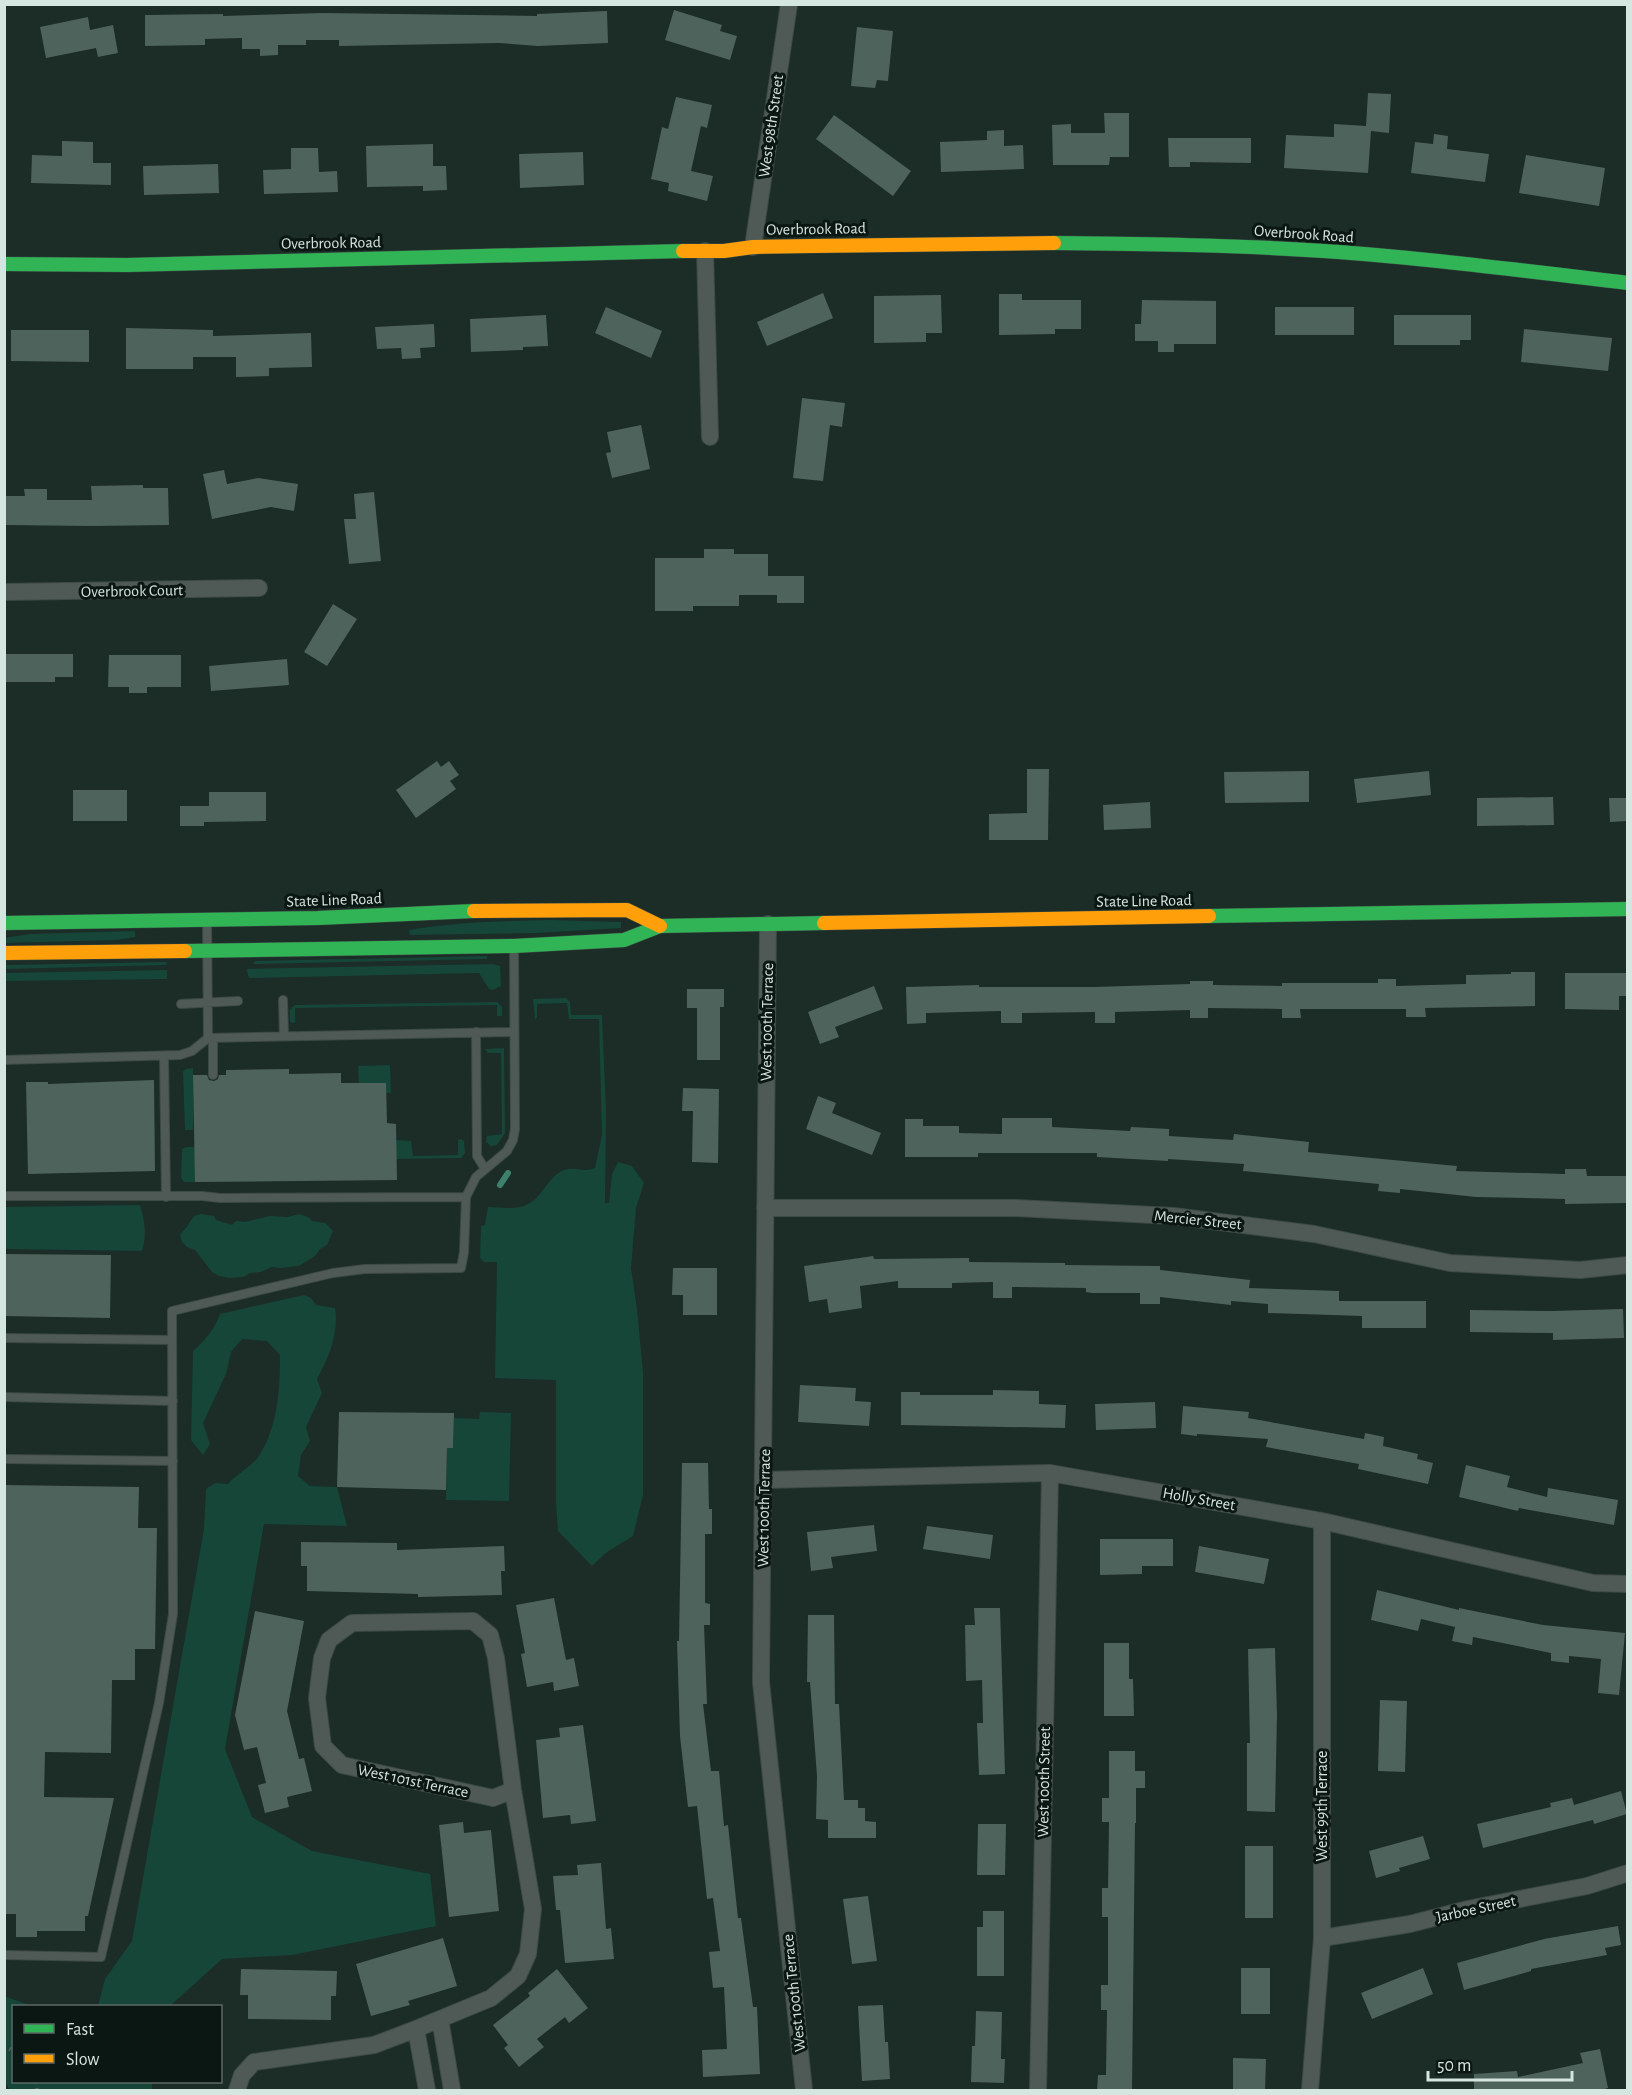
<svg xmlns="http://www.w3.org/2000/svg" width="1632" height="2095" font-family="'Alegreya Sans',sans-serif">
<rect width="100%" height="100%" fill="#1c2c27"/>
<!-- green -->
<path fill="#154638" d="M550,920L621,922V928L538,933L410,935L409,930C456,922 503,921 550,920Z
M135,931V937L117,940L5,943L4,938L30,934Z
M487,956V959L253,964L255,961Z
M167,962L166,965L5,969L4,965Z
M493,964L500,966L501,986L493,990L489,989L479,973L250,978L248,976L247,969Z
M167,970V979L5,981V973Z
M566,998L570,1002L571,1015H602L606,1111L605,1203H609L612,1174L618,1162L632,1166L644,1183L636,1208L631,1268L637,1309L643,1372V1495L633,1536L607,1552L592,1566L558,1531L556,1502V1380L495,1378L497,1262H484L480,1258L481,1226L485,1225L488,1207C500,1207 515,1210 526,1205C542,1199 547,1177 564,1170C575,1166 584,1173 595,1168L602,1135L599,1019H569L567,1003L537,1004V1017L535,1020L533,999Z
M497,1002L502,1007V1016H497V1005L295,1008V1023L290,1022V1010L295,1005Z
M504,1048L505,1133L497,1145L491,1146L486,1142L487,1136L502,1134L501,1053H488L485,1049Z
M390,1065L391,1093H386V1083H359L358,1066Z
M193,1068V1130H185L183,1071L186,1069Z
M461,1139L464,1141L465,1153L461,1158L396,1159V1140L411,1141L413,1156L458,1155V1140Z
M186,1147H195V1182H184L181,1178L182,1149Z
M140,1205C145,1222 147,1235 142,1251L5,1249V1207Z
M201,1214L214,1216L216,1220L232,1225L236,1221L245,1222L270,1216L288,1217L299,1214L308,1217L312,1221L325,1223L333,1231L327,1245L320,1249L315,1256L299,1266L280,1268L272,1267L261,1272L250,1273L244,1277L230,1278L219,1276L212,1272L195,1250L187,1247L182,1242L180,1235C182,1232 184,1230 186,1228C192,1221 190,1216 201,1214Z
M304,1295L311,1298L316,1305L335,1308C339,1333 329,1357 317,1379L322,1393L306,1427L310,1441L301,1455L298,1476L310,1486L337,1487L347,1526L264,1524L225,1749L252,1817L312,1851L430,1874L436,1926L292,1955L222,1959L170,2006H98L105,1979L132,1941L204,1529L206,1489L215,1483L228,1484C236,1474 251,1467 259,1456C278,1426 280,1389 280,1355L267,1341L242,1339L231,1352L226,1374L203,1423L210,1444L203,1455L191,1440L193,1351C205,1341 215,1328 220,1314Z
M480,1412L511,1413L509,1501L446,1500L447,1448H453L454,1418L479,1419Z
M4,1996L32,2006H14V2082H152V2090H10L5,2083Z"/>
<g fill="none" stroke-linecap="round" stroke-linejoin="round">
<!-- stream -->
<path stroke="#3d816c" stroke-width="6" d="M500,1185L508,1173"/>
</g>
<!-- building -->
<path fill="#4e635c" d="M674,10L722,25L720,31L737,36L730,60L665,40Z
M607,11L608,43L538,46L499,43L339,46V40H306V45H278V55L260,56V49H242V38L205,39V45L145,46V15L223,14V16L323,13L537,16V14Z
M88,17L90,30L113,25L118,53L98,57L96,48L46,58L40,27Z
M857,27L893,31L888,81L877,80L875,88L851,86Z
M1368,93L1391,94L1389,133L1371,131L1368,173L1284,168L1286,135L1334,137V124L1366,126Z
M676,97L712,105L707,128L701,126L691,171L713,176L707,201L668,191L669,183L651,179L662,127L668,129Z
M1104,113H1129V157H1110L1109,165H1053L1052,125L1071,124V133H1105Z
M834,115L911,171L893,196L816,139Z
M1004,130V146L1023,145L1024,169L941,172L940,142L987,140V131Z
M1434,134L1448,136L1447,149L1489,154L1485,182L1411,173L1415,142L1433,144Z
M1168,138H1251V163L1190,162V167H1169Z
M62,141L93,142V163H111V185L31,183L32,155L62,156Z
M433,144V166H446L447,190L423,191V186L367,187L366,146Z
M291,148H318L319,172L337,171L338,192L264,194L263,170L291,169Z
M583,152L584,185L520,188L519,154Z
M1526,155L1605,168L1599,206L1519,193Z
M218,164L219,193L144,195L143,166Z
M823,293L833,318L767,346L757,322Z
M999,294H1022V300H1081V329H1055V334L999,335Z
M941,295L942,333H926V342L874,343V296Z
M1142,300L1216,301V344H1174V352H1158V341H1135V324H1141Z
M606,307L662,331L651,358L595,333Z
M1275,307H1354V335H1275Z
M546,315L548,346L523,347V350L471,352L470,319Z
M1394,315H1471V340H1460V345H1394Z
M434,324L435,347L420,348L421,358L402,359L401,348L377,349L375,327Z
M126,328L213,330V336L311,333L312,367L269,368V376L236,377V357H193V369H126Z
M1524,329L1612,338L1608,371L1521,362Z
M11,330H89V362L11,361Z
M802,398L845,403L842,427L830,425L823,481L793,478Z
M641,425L650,469L612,478L606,453L611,452L607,432Z
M224,470L227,484L258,478L298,484L294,511L271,507L212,519L203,474Z
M143,485V488H168L169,525L92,526L4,525V496H25L24,489H47V500H92L91,486Z
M374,492L381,561L349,564L344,519H356L354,494Z
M704,549H734V554H768V576H804V603H777V595H739V606H693V611H655V558H704Z
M333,604L357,619L327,666L304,652Z
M4,654H73V677H55V682H4Z
M109,655H181V687H147V693H129V687H108Z
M287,659L289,685L211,691L209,666Z
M437,761L441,767L449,761L459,775L450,781L456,789L416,818L396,790Z
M1027,769H1049L1048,840H989V814L1027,813Z
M1309,771V802L1225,803L1224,772Z
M1429,771L1431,795L1357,803L1354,779Z
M73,790H127V821H73Z
M209,792H266V821L204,822V826H180V806H209Z
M1553,797L1554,825L1477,826V798Z
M1609,798H1628V821L1610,822Z
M1150,802L1151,828L1104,830L1103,805Z
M1511,972H1535V1006L1425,1008L1426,1017H1406V1009H1300L1301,1018H1282V1009L1208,1008V1018H1190V1010L1115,1012V1023H1095V1012L1022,1013V1023H1001V1011L926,1013V1023L907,1024L906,987L979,985V987H1094L1190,984V981H1213V985L1282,986V983H1378V979H1396V986L1466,984V975L1511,974Z
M1565,973H1628V996H1619V1010L1565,1009Z
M874,986L883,1009L835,1027L839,1037L820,1044L808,1012Z
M687,989H724V1007H720V1060H697V1008H687Z
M289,1069V1074L341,1073V1083H386L387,1123L396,1124L397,1180L195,1182L193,1075H207L209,1080L214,1081L218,1079L219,1075H226V1070Z
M154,1080L155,1171L28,1174L26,1082H48V1084Z
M683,1088L719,1089L718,1163L692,1162L693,1111H682Z
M818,1096L836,1103L832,1113L881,1133L872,1155L806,1129Z
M1002,1118H1052V1127L1130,1131L1131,1127L1169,1129V1136L1233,1140L1234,1134L1309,1142L1308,1152L1457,1166L1456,1171L1565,1174V1169H1586L1587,1176H1628V1203L1565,1204V1199L1476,1197L1400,1189V1193L1378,1191L1379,1184L1243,1171L1244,1164L1168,1159V1161L1097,1157V1153H978V1157H905V1119H923V1126H959V1133L1002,1134Z
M4,1254L111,1255L110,1318L4,1316Z
M873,1256L874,1259L969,1258V1262L1065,1263V1265L1160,1266V1270L1250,1280L1249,1288L1339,1291V1301H1426V1328H1362V1316L1268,1313V1304L1231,1301V1305L1160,1297V1304H1140V1293H1092L1086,1292V1288L1012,1287V1298H993V1282L952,1283V1288H898V1281L860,1286L862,1308L829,1313L827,1299L809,1302L804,1266Z
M673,1268H717V1315H683V1295H672Z
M1623,1309L1624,1338L1553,1340V1333L1470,1332V1310L1552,1311Z
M800,1385L856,1388L855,1401L871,1402L869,1426L798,1422Z
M993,1390L1039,1391V1404L1066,1405L1065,1428L901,1425V1392H920V1395H993Z
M1155,1402L1156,1428L1096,1430L1095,1404Z
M1183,1406L1249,1412L1248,1418L1364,1439L1365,1433L1384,1437L1383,1446L1418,1454L1417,1459L1433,1463L1428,1484L1358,1469L1359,1464L1266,1447L1268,1439L1197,1434V1436L1181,1434Z
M339,1412L454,1413L453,1448H447L446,1490L337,1487Z
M682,1463H708L709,1509H712V1534H705V1603L710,1604V1625H704L707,1704H703L711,1771H719L724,1826L728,1825L738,1918H741L753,2007H757L760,2074L703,2077L702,2050L727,2049L724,1987L713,1988L709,1952L720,1951L713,1898L707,1899L697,1806L688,1807L680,1736L677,1641H679Z
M1466,1465L1510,1476L1507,1487L1547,1497L1548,1488L1618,1500L1614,1525L1519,1508L1518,1511L1459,1497Z
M4,1485L139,1487L138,1528H157L155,1649H135V1680H112L111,1753L45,1752L44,1797L114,1798L88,1916H85V1931H37V1937H16V1914H4Z
M874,1525L877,1551L831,1557L833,1568L811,1571L807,1532Z
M927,1526L993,1535L990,1559L923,1549Z
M1100,1539H1173V1566H1142V1574L1100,1575Z
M301,1542L397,1543V1550L504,1546L505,1571H501L502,1595L418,1597V1594L307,1591V1566H301Z
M1199,1546L1269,1559L1264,1584L1195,1572Z
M1377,1590L1459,1610V1608L1543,1625L1625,1633L1619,1695L1598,1693L1601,1659L1569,1656V1663L1551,1661V1653L1473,1637L1472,1645L1452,1641L1455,1627L1421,1619L1418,1631L1371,1620Z
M554,1598L566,1660L574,1658L579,1686L554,1691L553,1682L527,1687L521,1654L525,1653L516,1605Z
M974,1608H1000L1005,1774L979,1775L977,1723H983L982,1680L966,1681L965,1625H975Z
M255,1611L304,1621L287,1711L299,1759L304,1758L312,1791L287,1797L289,1807L265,1813L258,1785L266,1783L257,1747L244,1750L235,1715Z
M808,1615H834L835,1704H839L844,1800H858V1808H865V1821L876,1822V1838H828V1820L816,1819L817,1776L810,1682H807Z
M1104,1643H1129V1679H1133L1134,1716H1104Z
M1275,1648L1277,1715L1275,1812L1247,1811V1743H1250L1248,1649Z
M1380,1700L1407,1701L1405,1772L1378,1771Z
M583,1725L596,1821L571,1824L570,1815L543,1818L536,1740L560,1737L559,1728Z
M1109,1751H1135V1771H1145V1788H1136V1823H1135L1132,2091H1097L1098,2075H1106L1107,2010H1101V1985H1108V1917H1102V1888H1108L1109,1822H1102V1798H1109Z
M1621,1791L1627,1814L1594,1824L1593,1820L1483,1848L1477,1824L1551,1807L1550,1803L1572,1798L1574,1805Z
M463,1822L464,1833L491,1830L499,1911L449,1917L439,1825Z
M978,1824H1006L1005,1875H977Z
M1423,1836L1430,1859L1399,1868L1400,1871L1376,1878L1369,1851Z
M1245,1846H1273V1918H1245Z
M601,1863L606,1929L611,1928L614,1959L565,1963L560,1910H556L553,1876L578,1875L577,1865Z
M868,1896L877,1961L852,1964L843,1899Z
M983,1911H1004V1976H977V1927H983Z
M1618,1926L1621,1945L1605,1948L1607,1955L1531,1969V1971L1464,1990L1457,1963L1544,1939Z
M443,1938L457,1986L408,2001L410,2005L371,2016L356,1964Z
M1241,1968H1270V2014H1241Z
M1423,1968L1433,1994L1372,2019L1361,1993Z
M241,1969L337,1971L336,1996H331V2020L248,2019V1995H240Z
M557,1969L588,2008L569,2023L565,2017L537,2039L544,2047L519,2067L504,2048L508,2045L493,2025L530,1996L528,1993Z
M883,2005L885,2042H888L890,2079L862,2081L858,2006Z
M976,2011L1002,2012L1001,2059H1005L1004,2083L971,2082L972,2046H975Z
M1600,2049L1608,2088L1597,2091H1474V2074L1517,2071L1518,2077L1583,2063L1580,2053Z
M1233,2058L1266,2059L1265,2091H1233Z"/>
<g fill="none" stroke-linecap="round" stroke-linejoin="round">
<defs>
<path id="lane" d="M207,920L208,1038
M283,1000L284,1036
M181,1004L238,1001
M476,1032L477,1156L485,1169
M213,1038V1075
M164,1056L166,1197
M4,1060L180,1055L192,1051L208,1038L514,1032
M4,1196H202L220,1198L466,1197
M4,1338L172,1340
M4,1397L173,1401
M4,1459L173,1461
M4,1955L101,1957L159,1703L173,1614L172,1311L333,1273L365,1269L461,1268L464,1252L466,1197L476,1177L507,1151L513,1140L515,1129L514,946"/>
<path id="street" d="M753,247L789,4
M705,251L710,437
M4,592L259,588
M768,924L761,1682L804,2090
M765,1208H1015L1173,1216L1314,1234L1450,1263L1580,1270L1628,1265
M764,1480L1050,1473L1322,1521L1593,1583L1628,1584
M1322,1938L1410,1924L1468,1909L1587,1886L1628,1873
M440,2019L452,2090
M416,2029L427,2090
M237,2090L242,2075L254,2062L374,2045L416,2029L491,1998L518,1976L528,1954L533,1909L513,1790L496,1658L490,1635L473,1621L352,1623L329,1640L322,1658L317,1698L323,1746L342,1765L493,1798L513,1790
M1038,2090L1050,1473
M1310,2090L1322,1938V1521"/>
<path id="fast" d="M1054,243C1144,244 1234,245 1324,251C1425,258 1527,271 1628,283
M4,264L127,265L683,251
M1209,916L1628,909
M4,923L318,918L474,911
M185,951L514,946L624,940L660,926L824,923"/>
<path id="slow" d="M683,251H724L753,247L812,246L1054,243
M474,911L627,910L660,926
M824,923L1209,916
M4,953L185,951"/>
</defs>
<!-- lane casing -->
<use href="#lane" stroke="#3c4a45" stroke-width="10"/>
<!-- street casing -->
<use href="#street" stroke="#3c4a45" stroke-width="18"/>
<!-- fast casing -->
<use href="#fast" stroke="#3c4a45" stroke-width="15"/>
<!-- slow casing -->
<use href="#slow" stroke="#3c4a45" stroke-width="15"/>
<!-- path -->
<path stroke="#545e5b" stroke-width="4" stroke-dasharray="1.5 4.5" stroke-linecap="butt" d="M4,2046L14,2051
M36,2082L37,2090"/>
<!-- lane -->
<use href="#lane" stroke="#4f5a56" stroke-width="8"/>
<!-- street -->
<use href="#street" stroke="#4f5a56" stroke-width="16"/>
<!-- fast -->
<use href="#fast" stroke="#30b455" stroke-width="14"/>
<!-- slow -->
<use href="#slow" stroke="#ff9f0a" stroke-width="14"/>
</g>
<g text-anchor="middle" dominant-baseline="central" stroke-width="6" stroke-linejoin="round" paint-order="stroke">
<!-- street labels -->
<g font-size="16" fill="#d5e5df" stroke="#0b1713">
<text transform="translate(771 126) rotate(-82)">West 98th Street</text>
<text transform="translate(816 229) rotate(-1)">Overbrook Road</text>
<text transform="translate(1304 234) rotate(4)">Overbrook Road</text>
<text transform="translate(331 243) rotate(-1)">Overbrook Road</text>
<text transform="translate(132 591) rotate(-1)">Overbrook Court</text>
<text transform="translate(334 900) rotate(-2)">State Line Road</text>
<text transform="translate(1144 901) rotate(-1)">State Line Road</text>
<text transform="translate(767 1022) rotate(-89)">West 100th Terrace</text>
<text transform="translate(1198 1220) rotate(6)">Mercier Street</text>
<text transform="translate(1199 1499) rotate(10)">Holly Street</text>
<text transform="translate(764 1508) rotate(-89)">West 100th Terrace</text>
<text transform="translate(413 1781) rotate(12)">West 101st Terrace</text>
<text transform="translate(1044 1782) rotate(-89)">West 100th Street</text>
<text transform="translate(1322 1806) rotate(-90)">West 99th Terrace</text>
<text transform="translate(1476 1909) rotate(-12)">Jarboe Street</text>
<text transform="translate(794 1993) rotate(-96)">West 100th Terrace</text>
</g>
</g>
<!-- border -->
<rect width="1632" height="2095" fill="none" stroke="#d5e5df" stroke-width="12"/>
<!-- legend -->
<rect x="12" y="2005" width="210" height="78" fill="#0b1713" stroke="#5c6965" stroke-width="1.5"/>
<rect x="24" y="2024" width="30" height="9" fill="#30b455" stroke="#5c6965" stroke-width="1.5"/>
<text x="66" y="2035" font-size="18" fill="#d5e5df">Fast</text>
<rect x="24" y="2054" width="30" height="9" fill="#ff9f0a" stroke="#5c6965" stroke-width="1.5"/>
<text x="66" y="2065" font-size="18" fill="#d5e5df">Slow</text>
<!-- scale -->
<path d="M1428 2071v9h144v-9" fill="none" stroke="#d5e5df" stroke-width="3"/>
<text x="1437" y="2071" font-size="18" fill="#d5e5df" stroke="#0b1713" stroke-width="4.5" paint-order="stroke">50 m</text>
</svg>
